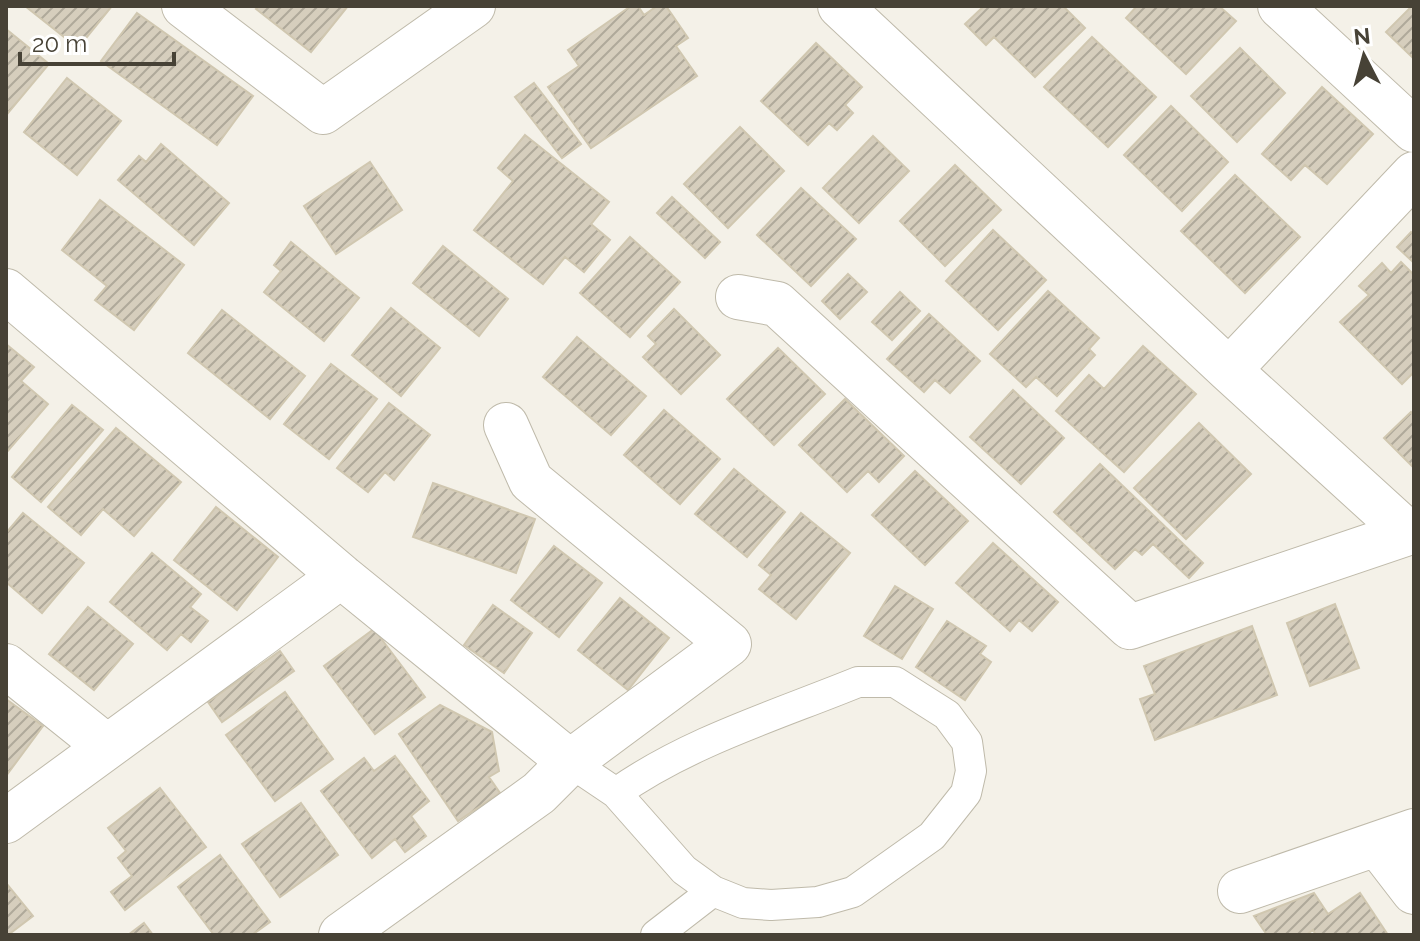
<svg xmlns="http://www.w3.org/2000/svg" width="1420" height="941" font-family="Raleway,sans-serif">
<defs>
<pattern id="building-hatch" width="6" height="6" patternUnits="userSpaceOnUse" patternTransform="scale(2)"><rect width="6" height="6" fill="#d6cebd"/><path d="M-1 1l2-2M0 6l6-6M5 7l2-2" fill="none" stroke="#afa99a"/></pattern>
</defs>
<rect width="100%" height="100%" fill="#f4f1e8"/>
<!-- building -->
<path fill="url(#building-hatch)" stroke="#d0c7b0" stroke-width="2" d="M25,6H112L78,48Z
M259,6H348L311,52L256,9Z
M631,6H638L644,15L657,6H666L688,38L676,46L697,76L591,148L548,87L579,66L568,50Z
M984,6H1063L1085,28L1035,77L994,37L986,45L965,24Z
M1137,6H1219L1236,21L1186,74L1126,18Z
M1412,6H1414V59L1386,32Z
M137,13L253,96L217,145L101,61Z
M6,29L49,64L8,113L6,111Z
M1092,37L1156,97L1108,147L1044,87Z
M816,43L862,87L845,105L853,113L837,130L829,123L808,145L761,101Z
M1240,48L1285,93L1237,142L1191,96Z
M67,78L121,121L77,175L24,132Z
M534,83L581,144L562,158L515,97Z
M1322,87L1373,134L1327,184L1305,165L1291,180L1262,154Z
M1171,106L1228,162L1182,211L1124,155Z
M740,127L784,171L728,228L684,184Z
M525,135L609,202L591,224L610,240L584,272L565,257L543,284L474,230L513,181L498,168Z
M873,136L909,171L859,223L823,188Z
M161,144L229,203L194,245L118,180L139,156L146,162Z
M370,162L402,210L336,254L304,206Z
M955,165L1001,210L945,266L900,221Z
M1235,175L1300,237L1245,293L1181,231Z
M801,188L856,239L811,286L757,235Z
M672,197L720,242L705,258L657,213Z
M100,200L184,265L134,330L95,300L107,286L62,250Z
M993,230L1046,280L998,330L946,281Z
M1411,232L1414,234V263L1397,247Z
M630,237L680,282L630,337L580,293Z
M291,242L359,298L324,341L264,292L281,271L274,265Z
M443,246L508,299L479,336L413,283Z
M1401,262L1414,275V372L1402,384L1340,322L1369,295L1359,286L1382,263L1391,273Z
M848,274L867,292L840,319L822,301Z
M1048,291L1099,338L1089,349L1095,355L1057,396L1036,377L1026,387L990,354Z
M900,292L920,311L892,340L872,322Z
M391,308L440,348L401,396L352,355Z
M674,309L720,355L681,394L643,357L656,344L648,336Z
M222,310L305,376L270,419L188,353Z
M929,314L980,361L950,393L935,380L924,392L887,359Z
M577,337L646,396L611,435L543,377Z
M6,344L34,367L21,381L48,404L6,453Z
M1143,346L1196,394L1124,472L1056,411L1089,375L1104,389Z
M778,348L825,394L774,445L727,399Z
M331,364L377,399L329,459L284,424Z
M1013,390L1064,438L1021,484L970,437Z
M845,399L904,456L879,482L868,471L847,492L799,445Z
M389,403L430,435L394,480L385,472L368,492L337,468Z
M72,405L103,430L41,502L12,477Z
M664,410L720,459L680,504L624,455Z
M1411,412L1414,415V468L1384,438Z
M1199,423L1251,474L1186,539L1134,488Z
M116,428L181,482L134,536L103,509L81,535L48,507Z
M1100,464L1203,563L1189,578L1153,544L1142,555L1135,549L1115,569L1054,512Z
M734,469L785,512L747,557L695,514Z
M915,471L968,521L925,565L872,515Z
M433,483L535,519L516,573L413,537Z
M216,507L278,557L237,610L174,560Z
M23,513L84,563L42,613L6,582V533Z
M801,513L850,553L796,619L759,589L771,575L759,565Z
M993,543L1058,602L1032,631L1019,620L1010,631L956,583Z
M554,546L602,583L559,637L511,600Z
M152,553L201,594L190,607L208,621L191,642L181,634L167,650L110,602Z
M895,586L933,609L902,659L864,636Z
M620,598L669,638L628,690L578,650Z
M1335,604L1359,668L1310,686L1287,623Z
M493,605L532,633L504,673L464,645Z
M88,607L133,644L94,690L49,654Z
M947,621L986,646L980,654L991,662L965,700L916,667Z
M1252,626L1277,695L1155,740L1140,699L1155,694L1144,666Z
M374,629L425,697L375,734L324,666Z
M280,651L294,671L222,722L208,702Z
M285,692L333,759L275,801L226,735Z
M6,699L43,726L6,776Z
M440,705L492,732L499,771L489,777L500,793L458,821L399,734Z
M395,756L429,801L411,816L426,836L405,852L395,839L372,858L321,791L364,758L374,771Z
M160,788L206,847L125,910L111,892L132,876L118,858L126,851L108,828Z
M301,803L338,855L280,897L242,844Z
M220,855L270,922L252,935H214L178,887Z
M6,883L33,916L8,935H6Z
M1314,893L1328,914L1360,893L1388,935H1316L1313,930L1306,935H1267L1254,916Z
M144,923L153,935H128Z"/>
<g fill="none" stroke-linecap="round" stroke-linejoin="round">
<defs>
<path id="lane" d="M570,762L616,793L684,870L713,891L743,903L771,905L818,902L853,892L932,836L966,793L971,771L967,742L947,715L895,682H858C777,715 688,742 616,793
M656,935L713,891"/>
<path id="street" d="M184,6L323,112L473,6
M840,6L1229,370L1408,533
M1280,6L1414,130
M6,291L341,576L570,762L729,644L531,481L506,425
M738,297L777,304L1130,627L1414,531
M1229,370L1414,174
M6,666L106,746
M6,821L341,576
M1377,844L1414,892
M1240,891L1414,831
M341,935L539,793L570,762"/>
</defs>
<!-- lane casing -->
<use href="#lane" stroke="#bfbaaa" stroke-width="32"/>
<!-- street casing -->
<use href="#street" stroke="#bfbaaa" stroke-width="46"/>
<!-- lane -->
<use href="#lane" stroke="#fff" stroke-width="30"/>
<!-- street -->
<use href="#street" stroke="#fff" stroke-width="44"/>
</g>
<!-- border -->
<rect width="1420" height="941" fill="none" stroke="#474236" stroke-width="16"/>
<!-- north arrow -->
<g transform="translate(1364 56) rotate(354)" stroke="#ffffff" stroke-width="6" paint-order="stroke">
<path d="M0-6L14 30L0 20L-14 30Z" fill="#474236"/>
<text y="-12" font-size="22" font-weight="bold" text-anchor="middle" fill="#474236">N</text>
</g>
<!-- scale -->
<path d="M20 52v12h154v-12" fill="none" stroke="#474236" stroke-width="4"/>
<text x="32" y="52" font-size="24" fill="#474236" stroke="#ffffff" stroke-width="6" paint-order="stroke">20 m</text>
</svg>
